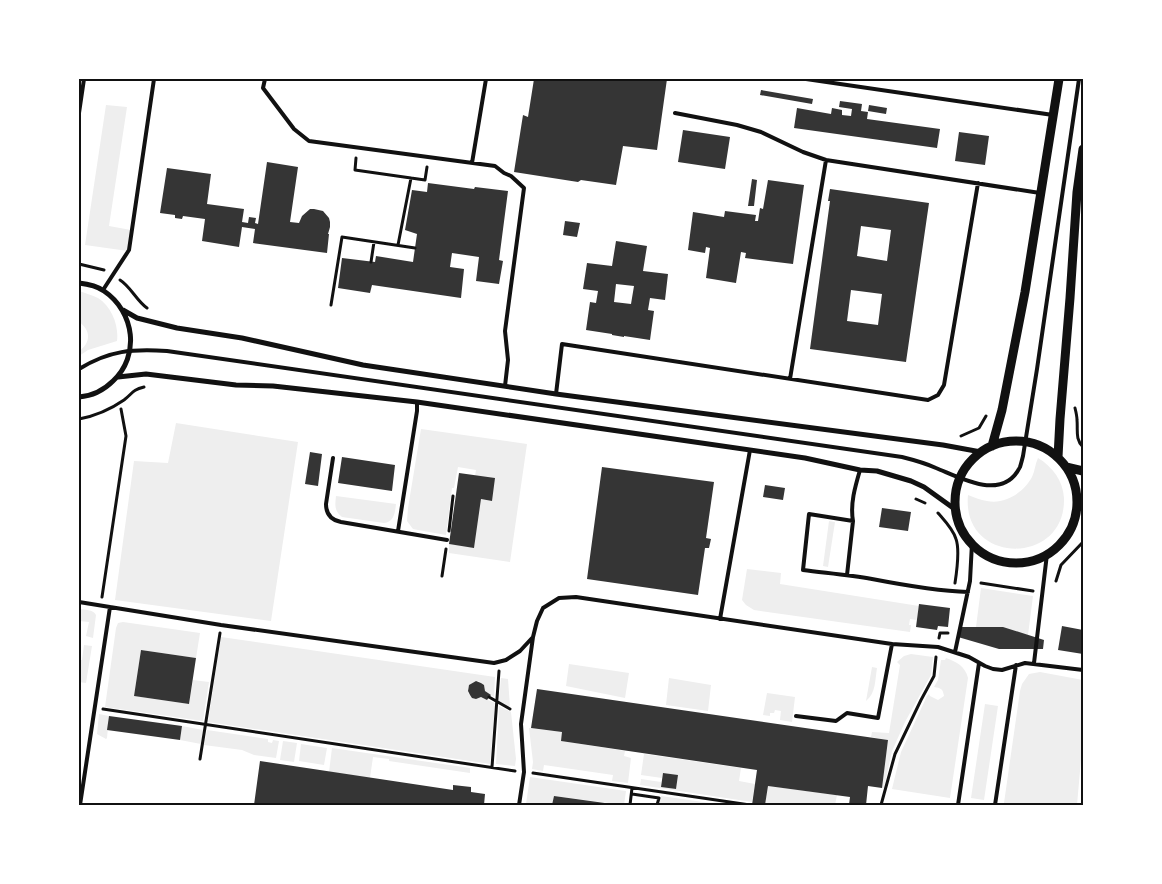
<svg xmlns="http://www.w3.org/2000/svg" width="1162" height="884" font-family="'Nunito Sans',sans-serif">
<rect width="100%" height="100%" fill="#fff"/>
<!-- green -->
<path fill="#eee" d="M106,105L127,107L109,226L131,230L128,251L85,245Z
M79,291C85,293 92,295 98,298C112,307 119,326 117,341L88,350L79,356V351C91,343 91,330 79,322Z
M176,423L298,442L271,621L115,600L134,461L168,463Z
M421,429L527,444L510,562L449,553V544L474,547L481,499L491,501L475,476L476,470L458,467L454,488H452L446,535L418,530L413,529L407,521L408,508Z
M1038,458C1053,467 1063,481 1064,498C1066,567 961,565 968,495C974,497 980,500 987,501C1005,505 1024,492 1032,477C1035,471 1035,464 1038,458Z
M336,496L396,504C395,513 394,522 384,523L342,517C334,511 335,505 336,496Z
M829,521L835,522L828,567L823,566Z
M747,569L781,573L780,584L919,606L917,620L910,619L909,625H911L910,632L754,610L746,605L742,600Z
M981,588L1033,596L1028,635L976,627Z
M79,609C85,610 93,609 96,615L93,638L86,636L89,622L79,621Z
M123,622L200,633L196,658L141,650L134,696L189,704L193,680L209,682L203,721L105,707L116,628L118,623Z
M221,637L495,677L494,697L485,691L484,685L479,681C462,682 466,703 481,697L495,703L490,764L208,722Z
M84,645L92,646L86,683L79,682L81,669L79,668V660H82Z
M911,654L933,657L931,675L905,722L892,751L884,788H882L888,740L871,737L872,732L889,733L900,665L897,662L904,656Z
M946,658C957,662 965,666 968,678L950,798L892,789L901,752L927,696L929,694L930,696L938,700L944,696C943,689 941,688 934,687L938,680L941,660H945Z
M569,664L629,673L625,698L566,686Z
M872,667L877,668C875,680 876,693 866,701Z
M1040,672L1083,680V737L1077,805H1015L1004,803L1020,691L1022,684L1029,674Z
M501,678L508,679L510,707L499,701Z
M669,678L711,685L708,711L666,705Z
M767,693L795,697L792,722L780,720L781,711L775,710L774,713H770V716L763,715Z
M985,704L998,706L984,800L971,798Z
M499,706L511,712L516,759L515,766L496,764Z
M99,714L109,716L107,738L106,739L97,734Z
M182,726L203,730L201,744L180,740Z
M529,728L562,732V741L625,751L624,756L631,758L628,783L612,781L613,775L544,765L543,771L532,769L533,762Z
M207,730L268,739V742L272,743L273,740L279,741L276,758L254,755L242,750L204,745Z
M283,741L297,743L294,762L280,760Z
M301,744L327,748L324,765L299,761Z
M332,748L470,768V773L389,761V759L373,757L370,778L329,772Z
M644,754L741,768L739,781L755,784L752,802L640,785L641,779L661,782V787L676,789L677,775L663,773L662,778L641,775Z
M530,777L626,791L624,805L554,796L552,805H534L526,804Z
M768,786L837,795L835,805H765Z
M661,796L724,805H659Z"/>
<!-- building -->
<path fill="#353535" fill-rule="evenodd" d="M534,79H667L657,150L623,146L616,185L581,180L578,182L514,172L523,115L528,117Z
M761,90L813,99L812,104L760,95Z
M840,101L862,104L861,111L868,112L867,119L940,129L937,148L794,128L797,108L831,114L832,108L842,110V115L851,116L852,109L839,107Z
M869,105L887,108L886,114L868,111Z
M683,130L730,137L725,169L678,162Z
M959,132L989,136L985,165L955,161Z
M267,162L298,167L290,222L299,223L302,216L310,209H314L323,211L329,218L330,222V227L328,234H329L327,253L253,243L255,229L242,227L239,247L202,241L205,219L183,216L182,219L175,218V215L160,213L167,168L211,174L207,204L244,209L242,222L248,223L249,217L256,218L255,223L258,224Z
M752,179L757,180L754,206H748Z
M768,180L804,185L793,264L745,258L746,253L741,252L736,283L706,278L710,248L706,247L705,253L688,250L693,212L724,217L725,211L756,215L755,221H758L760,208L763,209Z
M428,183L474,189L475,187L508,191L499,260L503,261L499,284L476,281L479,257L452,253L450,267L464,269L461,298L372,285L370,293L338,288L342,258L375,262L376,256L413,262L417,234L405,230L412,190L427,192Z
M830,189L929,203L906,362L810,349L830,201H828ZM861,226L891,230L887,261L857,256ZM851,290L882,294L878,325L847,321Z
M565,221L580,223L577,237L563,235Z
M616,241L647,246L643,271L668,274L665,300L650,298L648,310L654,311L650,340L624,336V337L612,335V334L586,330L590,302L596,303L598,291L583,289L587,263L612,266ZM616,284L634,286L631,304L614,302Z
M310,452L322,454L318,486L305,484Z
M342,457L395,465L392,491L338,483Z
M602,467L714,482L706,538L711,539L709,548H705L698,595L587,579Z
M459,473L495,478L492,501L481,499L474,548L449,544Z
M765,485L785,488L783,500L763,497Z
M882,508L911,512L908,531L879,527Z
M919,604L950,608L948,627L938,626L937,630L916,627Z
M1062,626L1083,630V654L1058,650Z
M960,627H1003L1044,640L1043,649H999L958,637Z
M141,650L196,658L189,704L134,696Z
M476,681L481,683L484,685L485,691L491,695L487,700L481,697L476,699L472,698L470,695L468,691L469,685Z
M537,689L888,740L882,788L868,786L866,805H849L850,797L768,786L765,805H752L757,770L561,741L562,732L531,728Z
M109,716L182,726L180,740L107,730Z
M260,761L453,790V785L471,787V792L485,794L484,805H254Z
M663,773L678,775L676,789L661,787Z
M554,796L612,804V805H552Z"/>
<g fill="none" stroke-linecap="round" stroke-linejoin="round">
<!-- path -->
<path stroke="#111" stroke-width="3" d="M356,158L355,170L425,180L427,167
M398,245L411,178
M371,262L374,242
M79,264L104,270
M120,280C131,287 136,300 147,308
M331,305L342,237L415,248
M1075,408C1076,412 1077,416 1077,420C1078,431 1075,439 1083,447
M79,419C95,416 111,409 124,400C133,393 132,390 144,387
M961,436L979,428L986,416
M916,499L925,503
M938,513C944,520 953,529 956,539C960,550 957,570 955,583
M449,531L453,496
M442,576L446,549
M1056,581L1061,565L1083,542
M981,583L1033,591
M102,597L126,436L121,409
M939,638L940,633H948
M489,697L510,709
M103,709L515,771
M200,759L220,633
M492,767L499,671
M533,773L750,805
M632,794L659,798L657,805
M630,805L632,788
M632,805H634
M881,805L895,754L921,700L934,676L936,657"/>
<!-- service -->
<path stroke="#111" stroke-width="4" d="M265,79L263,88L294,129L309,141L495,166L504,173L511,176L524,188L505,331L508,360L505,386
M806,79L1053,115
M79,113L84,79
M675,113L737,125L761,132L803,152L826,160L1040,193
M472,163L486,79
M103,290L129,250L154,79
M79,369C110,350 132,349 167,351L902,457C914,460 925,463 936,468C961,478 1003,502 1020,467C1021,464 1022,460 1023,456L1037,369L1079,79
M790,379L826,160
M556,394L562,344L928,400L938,395L944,385L978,183
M333,458L326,504C326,514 331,520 341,522L447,540
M853,521C850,504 855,487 860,470
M398,531L417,411V402
M847,575L853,521L809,514L803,570C826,573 849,575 872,579C903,585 936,591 968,592
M79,602L221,625L494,663L506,660L520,651L533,637L537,621L543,608L559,598L576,597L892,644L938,647L969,657L985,666L993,669L1002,670L1025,663L1083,670
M720,619L750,450
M955,652L970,581L972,543
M1034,663L1047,554
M796,716L836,721L847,713L878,718L892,644
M80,805L110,607
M519,805L524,772L521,724L533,637
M958,805L979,663
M995,805L1016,665"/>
<!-- minor -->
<path stroke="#111" stroke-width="5" d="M79,283C88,284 97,286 104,291C135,312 140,356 113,381C104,390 92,396 79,397
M123,310L137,318L177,328L242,338L363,365L556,394L943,445L981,452
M118,377L146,374L236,385L273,386L417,402L805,458L860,470L877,471L911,481L924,487L956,510"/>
<!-- tertiary -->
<path stroke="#111" stroke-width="9" d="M955 502a61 61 0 1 1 122 0a61 61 0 1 1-122 0Z
M992,446L1002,410L1025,292L1059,79
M1058,457L1060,419L1070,298L1077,192L1083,149
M1066,467L1083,471"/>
</g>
<!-- border -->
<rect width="1162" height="884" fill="none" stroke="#ffffff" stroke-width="160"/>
<rect x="80" y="80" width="1002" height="724" fill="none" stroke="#111" stroke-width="2"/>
</svg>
